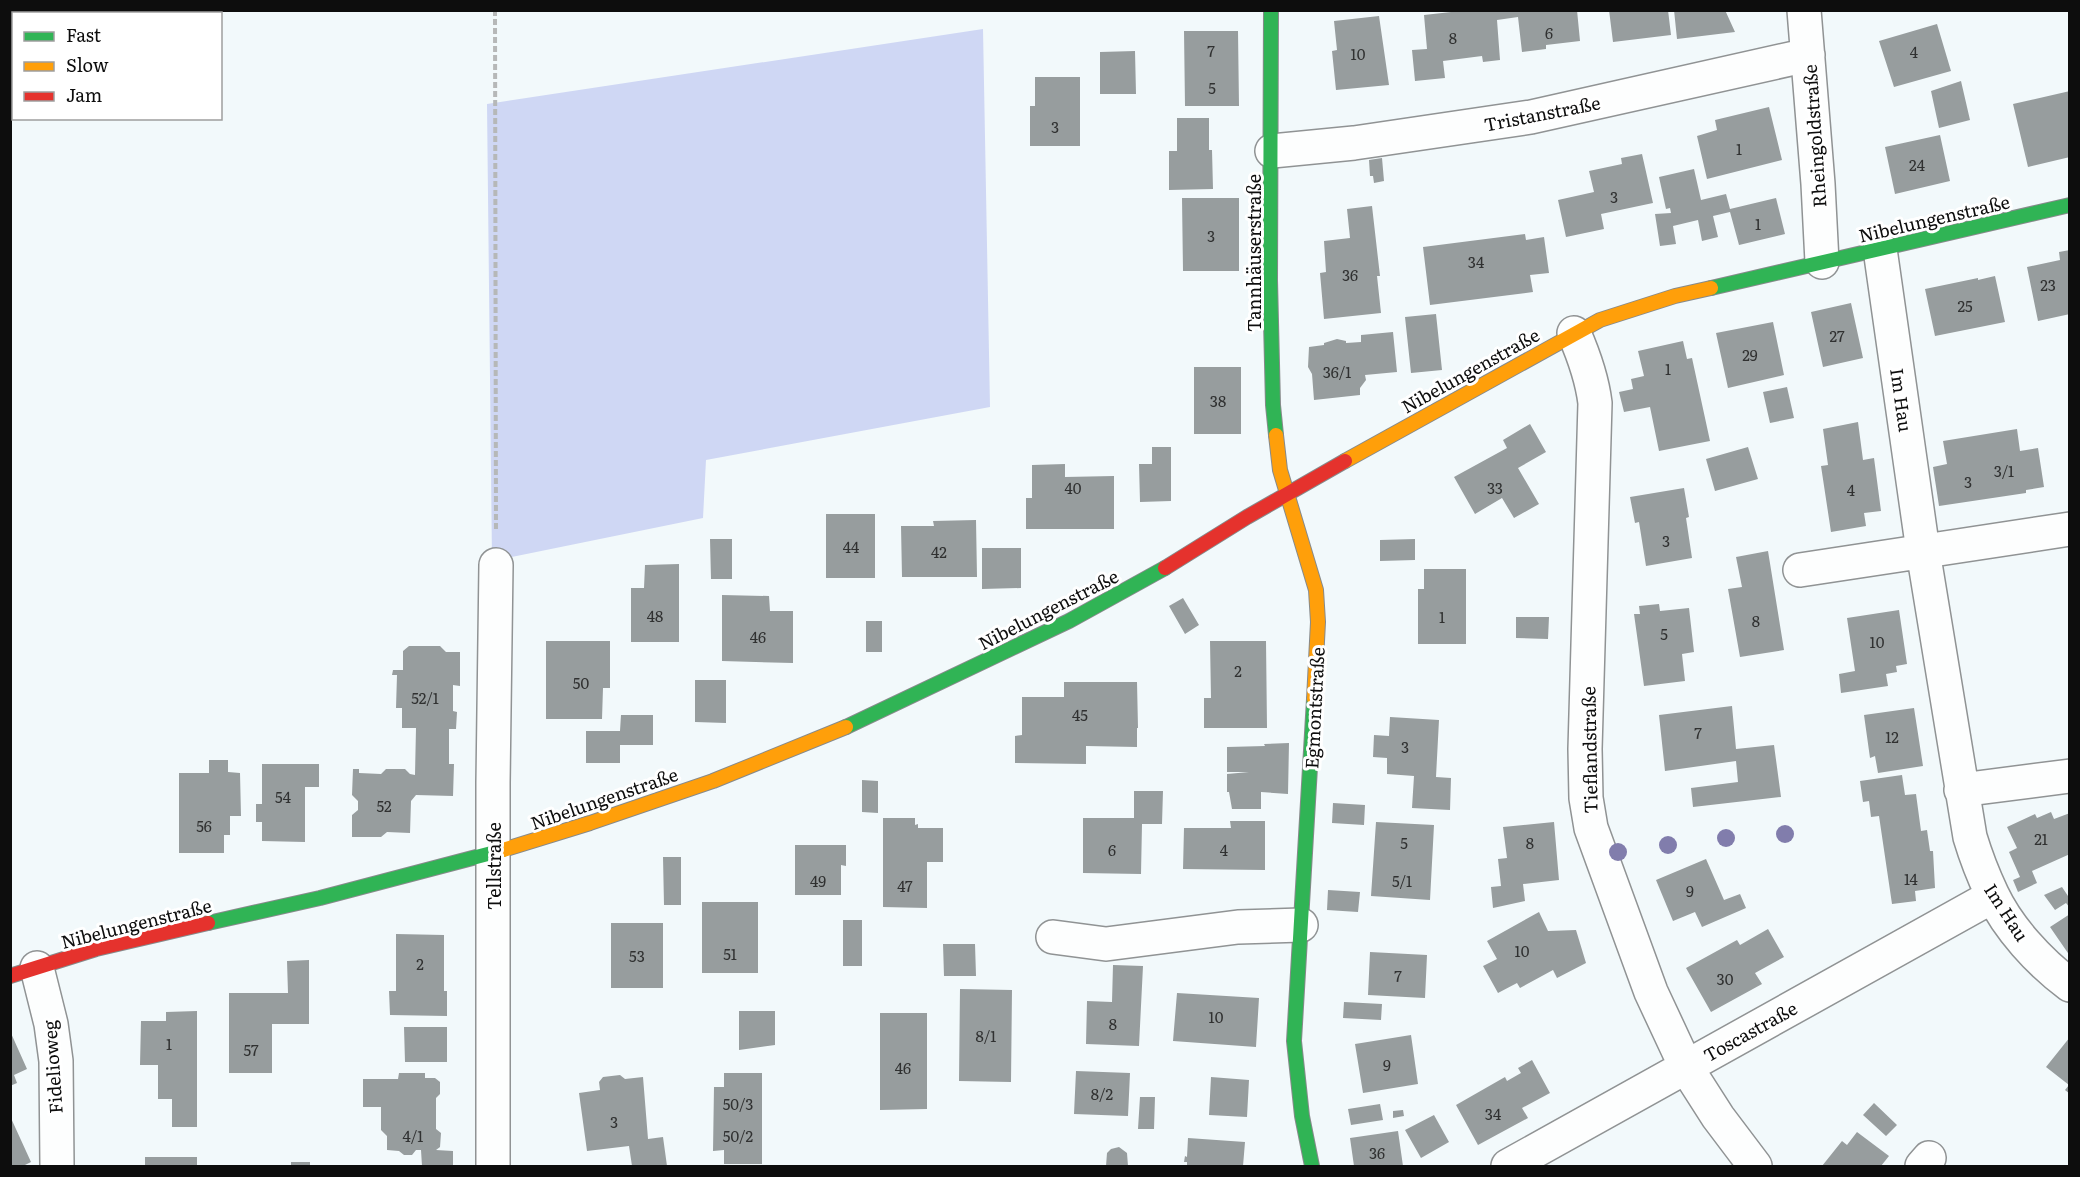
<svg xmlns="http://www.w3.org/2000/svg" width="2080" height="1177" font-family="Literata,serif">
<rect width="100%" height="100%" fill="#f2f9fb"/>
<!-- green -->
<path fill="#cfd7f4" d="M983,29L990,407L706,460L703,518L492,561L487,104Z"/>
<!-- building -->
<path fill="#979d9e" d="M1469,10H1577L1580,41L1546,45V49L1522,52L1518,17L1497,20L1500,60L1483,62L1482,56L1443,61L1445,78L1415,81L1412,50L1427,49L1424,15Z
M1609,10H1668L1671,35L1613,42Z
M1674,10H1725L1735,32L1677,39Z
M1379,16L1389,85L1336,90L1332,51L1337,50L1334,21Z
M1937,24L1951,71L1894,87L1879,41Z
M1184,31H1238L1239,106H1185Z
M1135,51L1136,94H1100V52Z
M1035,77H1080V146H1030V106H1035Z
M1961,81L1970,120L1939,128L1931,91Z
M2070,91V157L2028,167L2013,104Z
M1769,107L1782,160L1707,179L1697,136L1717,130L1715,120Z
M1177,118H1209V150H1212L1213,189L1169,190V151H1177Z
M1940,135L1950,181L1895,194L1885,147Z
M1642,154L1653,203L1601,214L1604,229L1566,237L1558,200L1594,192L1589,171L1622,164L1621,158Z
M1382,158L1384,181L1374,183L1373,176H1370L1369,160Z
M1694,169L1701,200L1726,194L1730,209L1776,198L1785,234L1739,245L1730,212L1713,216L1718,237L1702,241L1698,220L1673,226L1676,244L1660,246L1655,214L1671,213L1670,208L1666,209L1659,177Z
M1182,198H1239V271H1183Z
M1372,206L1380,276H1377L1381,313L1324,319L1320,273L1326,272L1324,241L1350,238L1347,209Z
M1525,234L1526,240L1544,237L1549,273L1530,275L1533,292L1430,305L1423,247Z
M2070,250V314L2038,321L2027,267L2060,260L2059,252Z
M1995,276L2005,322L1935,336L1925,289L1978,278V280Z
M1851,303L1863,358L1823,367L1811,312Z
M1436,314L1442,370L1411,373L1405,317Z
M1773,322L1784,375L1728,388L1716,333Z
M1393,332L1397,372L1365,375L1366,380L1360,388V395L1314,400L1312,374L1308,367L1309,347L1324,345V343L1337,339L1346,341V343L1361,342V335Z
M1683,341L1687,359L1692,358L1710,441L1659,451L1650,407L1624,412L1619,392L1633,389L1631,379L1644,376L1638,351Z
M1194,367H1241V434H1194Z
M1787,387L1794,418L1770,423L1763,392Z
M1858,422L1863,460L1874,458L1881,511L1864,513L1866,526L1831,532L1821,466L1828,465L1823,429Z
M1530,424L1546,452L1518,468L1539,504L1514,518L1502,498L1475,514L1454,477L1507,448L1503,440Z
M2017,429L2020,451L2038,448L2044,487L2026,490V493L1939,506L1933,467L1947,464L1943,441Z
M1152,447H1171V501L1140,502L1139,464H1152Z
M1748,447L1758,479L1715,491L1706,459Z
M1065,464V477L1114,476V529H1026V498H1032V465Z
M1684,488L1689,517L1686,518L1692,558L1646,566L1639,522L1635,523L1630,497Z
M826,514H875V578H826Z
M976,520L977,577H902L901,526H934L933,521Z
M710,539H732V579H711Z
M1415,539V560L1380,561V540Z
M982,548H1021V588L982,589Z
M1768,551L1784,650L1740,657L1728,589L1742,587L1736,557Z
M679,564V642H631V588H644L645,565Z
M1424,569H1466V644H1418V589H1424Z
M722,595L769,596L770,611H793V663L722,661Z
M1183,598L1199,625L1185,634L1169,606Z
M1659,604L1660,611L1689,608L1694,652L1682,654L1685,681L1644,686L1634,614H1640L1639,606Z
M1899,610L1907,664L1896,666L1897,672L1886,674L1888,686L1841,693L1839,674L1855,671L1847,618Z
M1516,617H1549L1548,639L1516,638Z
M866,621H882V652H866Z
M546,641H610V688H603L602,719H546Z
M1210,641H1266L1267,728H1204V698H1211Z
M409,646H440L446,652H460V686L453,685V711L457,712L456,729H449V764H454L453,796L416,795L411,801L410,833L387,832L381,837H352V815L358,810V801L352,795L353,769H359V773L381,774L386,769H405L410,774L415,775L416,728H402V708H396L397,675H392L393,670H403V651Z
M695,680H726V723L695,722Z
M1064,682H1137L1138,728H1137V747L1086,746V764L1015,763V736L1022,735V697H1064Z
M1732,706L1736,749L1774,745L1781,797L1693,807L1691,788L1738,782L1736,761L1665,771L1659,715Z
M1914,708L1923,766L1878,773L1875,756L1870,758L1864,715Z
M621,715H653V745H620V763H586V731H620Z
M1390,717L1439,720L1436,777L1451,778L1450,810L1412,808L1414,776L1387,774V758L1373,757L1374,735L1389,736Z
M1289,743L1288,794L1261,792V809H1232L1229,792H1227V774L1249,772H1227V747L1265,746L1264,744Z
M209,760H228V772L240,773L241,816H230V835H224V853H179V773H209Z
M262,764H319V787H305V842L262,841V822H256V804H262Z
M1902,775L1905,795L1916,794L1921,831L1927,830L1930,851H1933L1935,888L1915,891L1916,901L1892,904L1879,816L1871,817L1869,801L1863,802L1860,781Z
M862,780L878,781V813L862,812Z
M1134,791H1163L1162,824H1142L1141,874L1083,873V818H1134Z
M1333,803L1365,805L1364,825L1332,823Z
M2051,812L2054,819L2070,813V854L2032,871L2037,883L2018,892L2013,880L2020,877L2009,852L2017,848L2007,827L2035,814L2037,818Z
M883,818H915V825L918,824V828H943V862H927V908L883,907Z
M1230,821H1265V870L1183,869L1184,828H1231Z
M1376,822L1434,825L1430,900L1371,896Z
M1554,822L1559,880L1523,884L1525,901L1493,908L1491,887L1501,886L1498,859L1507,858L1503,827Z
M795,845H846V866L841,865V895H795Z
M663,857H681V905H664Z
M1706,859L1724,900L1740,894L1746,908L1702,927L1695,912L1673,921L1656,880Z
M2062,887L2070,899V908L2066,903L2055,910L2044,895Z
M1328,890L1360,892L1358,912L1327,910Z
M702,902H758V973H702Z
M1539,912L1548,931L1576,930L1586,963L1557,978L1553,970L1520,988L1517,983L1498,993L1483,966L1497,959L1487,941Z
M2070,914V956L2050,927Z
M843,920H862V966H843Z
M611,923H663V988H611Z
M1768,929L1784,957L1755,973L1762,984L1711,1012L1686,968L1737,940L1740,945Z
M396,934L444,935V991H447V1016L390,1015L389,991H396Z
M943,944H975L976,976H944Z
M1370,952L1427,955L1425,998L1368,995Z
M309,960V1024H272V1073H229V993H288L287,961Z
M1113,965L1143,966L1139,1046L1086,1044L1087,1001L1112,1002Z
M960,989L1012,990L1011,1082L959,1081Z
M1177,993L1259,998L1256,1047L1173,1041Z
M1344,1002L1382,1004L1381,1020L1343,1018Z
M197,1011V1127H172V1099H158V1065H140L141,1021H166V1012Z
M739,1011H775V1045L739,1050Z
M880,1013H927V1109L880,1110Z
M404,1027H447V1062H405Z
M10,1031L27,1069L14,1075L17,1083L10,1086Z
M1411,1035L1418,1084L1363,1093L1355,1044Z
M2070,1037V1094L2065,1090L2069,1085L2046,1067Z
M1532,1060L1550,1093L1522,1108L1528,1118L1478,1145L1456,1105L1505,1077L1507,1081L1521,1073L1518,1068Z
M1076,1071L1130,1073L1128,1116L1074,1114Z
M399,1073H425V1078H435L440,1082V1094L436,1098V1129L441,1133L440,1147L436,1150L453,1151V1166H422L421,1150H416L412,1155H404L399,1151L387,1150V1136L381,1130V1107H363V1079H398Z
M724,1073H762V1164H724V1150L713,1151L714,1087H724Z
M620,1075L625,1079L643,1077L648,1139L663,1137L667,1166H632L629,1146L587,1151L579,1093L600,1090L599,1082L603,1077Z
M1211,1077L1249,1080L1247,1117L1209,1115Z
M1140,1097H1155L1154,1129H1138Z
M1874,1103L1897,1125L1886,1136L1863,1115Z
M1380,1104L1383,1120L1351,1125L1348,1109Z
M1403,1110L1404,1116L1393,1118V1111Z
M1434,1115L1449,1142L1421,1158L1405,1130Z
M10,1116L31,1162L23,1166H10Z
M1398,1131L1403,1166H1354L1350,1138Z
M1857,1132L1889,1156L1881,1166H1822L1842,1141L1847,1145Z
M1188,1138L1245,1142L1243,1166H1187V1162H1184L1185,1156L1187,1157Z
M1119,1147L1127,1153L1128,1166H1106L1107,1153L1111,1149Z
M145,1157H197V1166H145Z
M291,1162H310V1166H291Z"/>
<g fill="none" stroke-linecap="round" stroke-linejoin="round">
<defs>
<path id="street" d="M1804,10L1818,184L1822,262
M1272,151L1354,143L1531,117L1808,55
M1880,249L1923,551L1970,837C1976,857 1983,875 1992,894C2008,928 2039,962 2070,985
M1574,333C1584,356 1592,378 1595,403L1585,749L1586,798L1591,828L1651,992L1686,1067L1718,1117L1755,1166
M1800,570L2070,529
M1961,790L2070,776
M1053,937L1106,944L1238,927L1301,925
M37,968L51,1024L56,1061L57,1166
M493,1166V783L496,565
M1508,1166L1993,896
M1922,1166L1929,1158"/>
<path id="fast" d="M1271,10L1270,280L1273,405L1276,435
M1711,288L2070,205
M846,727L1069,621L1165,568
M208,923L320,898L503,850
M1312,1166L1302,1116L1294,1041L1314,699"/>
<path id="slow" d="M1276,435L1280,470L1316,590L1318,622L1314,699
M1345,461L1600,320L1675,296L1711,288
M503,850L590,823L713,781L846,727"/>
<path id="jam" d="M1165,568L1247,517L1345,461
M10,976L96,949L208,923"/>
</defs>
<!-- street casing -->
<use href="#street" stroke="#909394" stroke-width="36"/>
<!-- fast casing -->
<use href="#fast" stroke="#878a8b" stroke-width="16"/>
<!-- slow casing -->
<use href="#slow" stroke="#878a8b" stroke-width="16"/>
<!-- jam casing -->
<use href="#jam" stroke="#878a8b" stroke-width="16"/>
<!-- path -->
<path stroke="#b6b8b8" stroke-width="4" stroke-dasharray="6 3" stroke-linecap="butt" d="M495,10L496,532"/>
<!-- street -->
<use href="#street" stroke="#fdfefe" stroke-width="33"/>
<!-- fast -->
<use href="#fast" stroke="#30b455" stroke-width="14"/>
<!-- slow -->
<use href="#slow" stroke="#ff9f0a" stroke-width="14"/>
<!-- jam -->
<use href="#jam" stroke="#e5322d" stroke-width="14"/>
</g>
<!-- trees -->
<g fill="#817dac">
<circle cx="1785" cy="834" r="9"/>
<circle cx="1726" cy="838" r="9"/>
<circle cx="1668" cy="845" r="9"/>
<circle cx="1618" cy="852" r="9"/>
</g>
<g text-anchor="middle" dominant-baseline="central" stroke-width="6" stroke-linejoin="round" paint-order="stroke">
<!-- number labels -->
<g font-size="15" fill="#303131">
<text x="1549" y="32">6</text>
<text x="1453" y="37">8</text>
<text x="1211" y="50">7</text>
<text x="1914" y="51">4</text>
<text x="1358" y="53">10</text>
<text x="1212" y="87">5</text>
<text x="1055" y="126">3</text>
<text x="1739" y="148">1</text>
<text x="1917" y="164">24</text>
<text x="1614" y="196">3</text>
<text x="1758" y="223">1</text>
<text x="1211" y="235">3</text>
<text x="1476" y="261">34</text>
<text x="1350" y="274">36</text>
<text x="2048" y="284">23</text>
<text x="1965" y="305">25</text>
<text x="1837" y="335">27</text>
<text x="1750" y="354">29</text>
<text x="1668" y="368">1</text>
<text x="1337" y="371">36/1</text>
<text x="1218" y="400">38</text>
<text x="2004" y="470">3/1</text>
<text x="1968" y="481">3</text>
<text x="1073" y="487">40</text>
<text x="1495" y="487">33</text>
<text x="1851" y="489">4</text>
<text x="1666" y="540">3</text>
<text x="851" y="546">44</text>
<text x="939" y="551">42</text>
<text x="655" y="615">48</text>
<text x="1442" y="616">1</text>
<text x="1756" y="620">8</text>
<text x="1664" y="633">5</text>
<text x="758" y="636">46</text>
<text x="1877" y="641">10</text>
<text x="1238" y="670">2</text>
<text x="581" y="682">50</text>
<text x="425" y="697">52/1</text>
<text x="1080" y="714">45</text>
<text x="1698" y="732">7</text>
<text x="1892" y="736">12</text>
<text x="1405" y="746">3</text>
<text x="283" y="796">54</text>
<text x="384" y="805">52</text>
<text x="204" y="825">56</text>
<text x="2041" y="838">21</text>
<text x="1404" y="842">5</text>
<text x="1530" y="842">8</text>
<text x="1112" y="849">6</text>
<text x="1224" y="849">4</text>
<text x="1911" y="878">14</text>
<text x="818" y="880">49</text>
<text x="1402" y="880">5/1</text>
<text x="905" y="885">47</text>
<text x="1690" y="890">9</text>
<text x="1522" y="950">10</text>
<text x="730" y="953">51</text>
<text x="637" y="955">53</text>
<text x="420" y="963">2</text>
<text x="1398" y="975">7</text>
<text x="1725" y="978">30</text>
<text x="1216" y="1016">10</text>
<text x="1113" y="1023">8</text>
<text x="986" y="1035">8/1</text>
<text x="169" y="1043">1</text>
<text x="251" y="1049">57</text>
<text x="1387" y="1064">9</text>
<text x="903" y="1067">46</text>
<text x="1102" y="1093">8/2</text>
<text x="738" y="1103">50/3</text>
<text x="1493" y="1113">34</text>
<text x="614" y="1121">3</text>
<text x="413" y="1135">4/1</text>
<text x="738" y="1135">50/2</text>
<text x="1377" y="1152">36</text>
</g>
<!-- street labels -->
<g font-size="18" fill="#0d0d0d" stroke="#fff">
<text transform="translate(1542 113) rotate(-11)">Tristanstraße</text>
<text transform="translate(1814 136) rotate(-94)">Rheingoldstraße</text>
<text transform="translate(1934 218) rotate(-13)">Nibelungenstraße</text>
<text transform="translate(1253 253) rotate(-90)">Tannhäuserstraße</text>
<text transform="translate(1470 370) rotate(-29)">Nibelungenstraße</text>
<text transform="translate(1902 400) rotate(82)">Im Hau</text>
<text transform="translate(1048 609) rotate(-27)">Nibelungenstraße</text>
<text transform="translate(1314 708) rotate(-87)">Egmontstraße</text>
<text transform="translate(1589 750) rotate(-91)">Tieflandstraße</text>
<text transform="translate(604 798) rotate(-19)">Nibelungenstraße</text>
<text transform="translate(493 866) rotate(-90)">Tellstraße</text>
<text transform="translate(2007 912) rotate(57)">Im Hau</text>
<text transform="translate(136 923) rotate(-14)">Nibelungenstraße</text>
<text transform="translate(1750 1031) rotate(-29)">Toscastraße</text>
<text transform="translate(52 1067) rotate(-94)">Fidelioweg</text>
</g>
</g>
<!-- border -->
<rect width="2080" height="1177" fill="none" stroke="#0d0d0d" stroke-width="24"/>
<!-- legend -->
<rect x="12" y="12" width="210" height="108" fill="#ffffff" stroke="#9e9e9e" stroke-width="1.5"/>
<rect x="24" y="32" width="30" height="9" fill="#30b455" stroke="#9e9e9e" stroke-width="1.5"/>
<text x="66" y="42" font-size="18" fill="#0d0d0d">Fast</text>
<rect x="24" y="62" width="30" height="9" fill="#ff9f0a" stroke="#9e9e9e" stroke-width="1.5"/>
<text x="66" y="72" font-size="18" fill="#0d0d0d">Slow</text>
<rect x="24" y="92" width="30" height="9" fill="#e5322d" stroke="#9e9e9e" stroke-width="1.5"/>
<text x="66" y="102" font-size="18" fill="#0d0d0d">Jam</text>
</svg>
